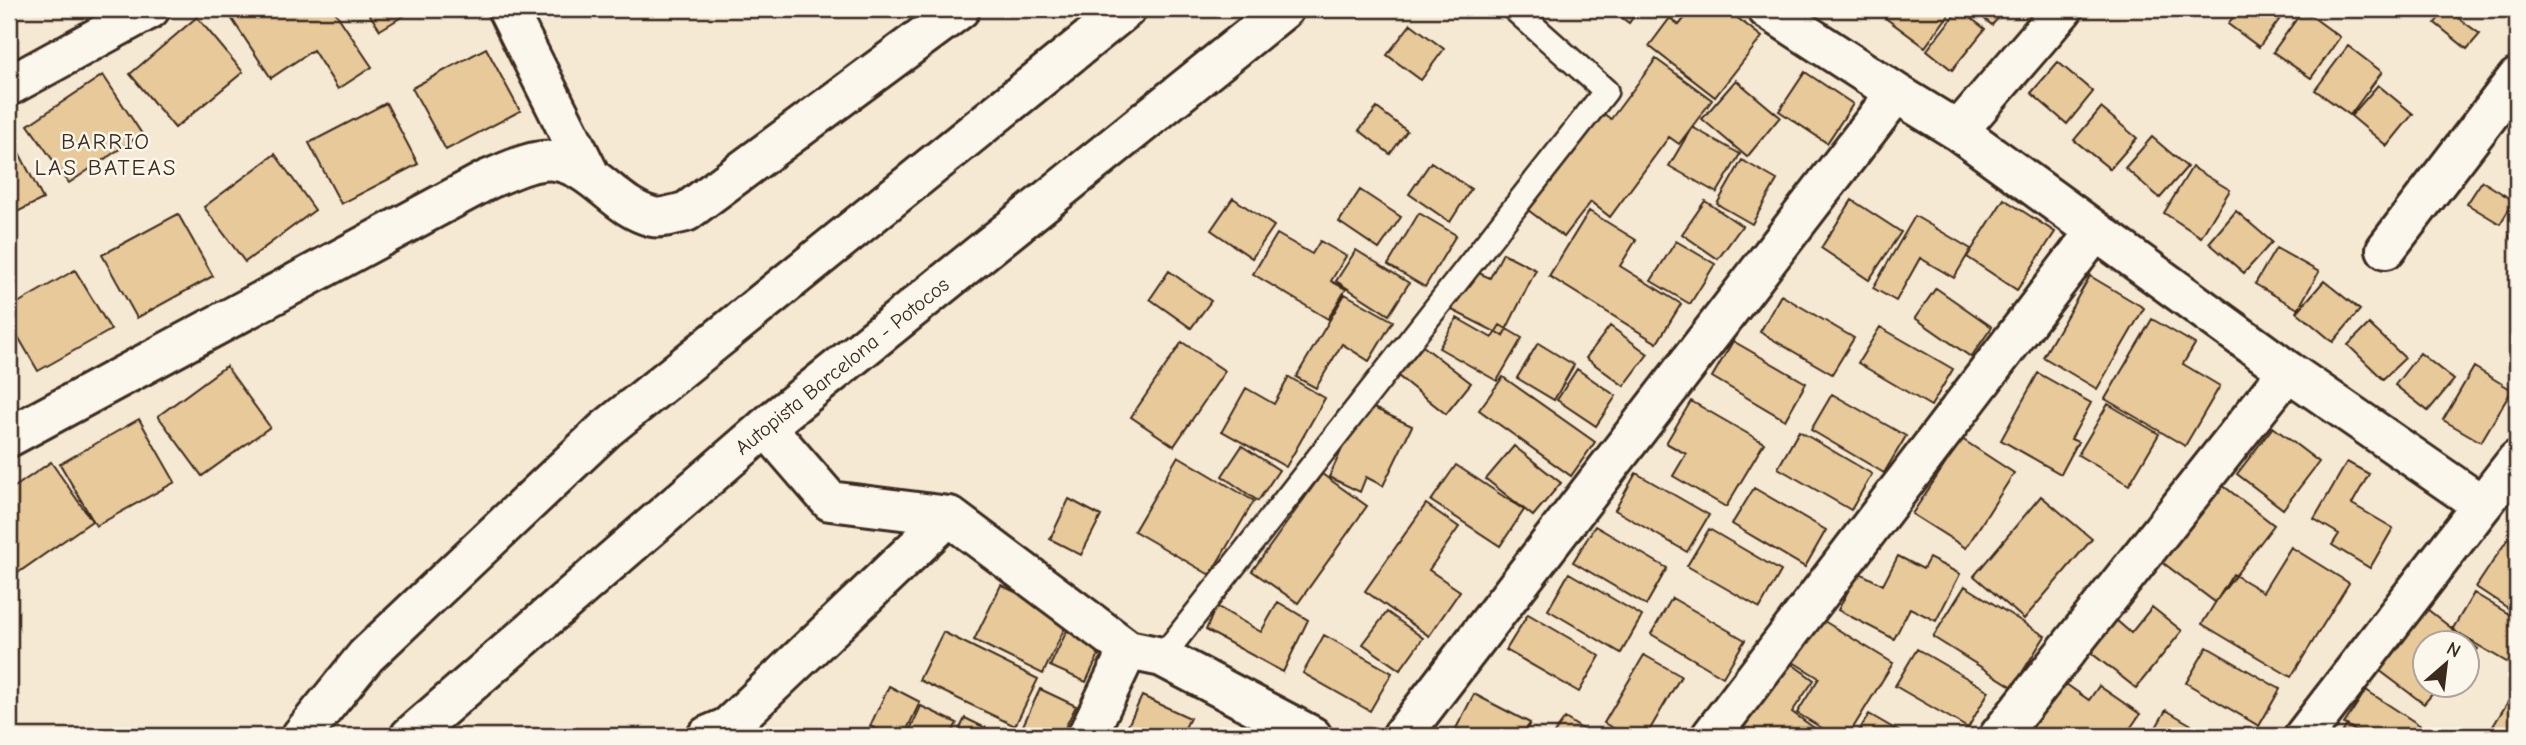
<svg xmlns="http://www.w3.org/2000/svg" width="2526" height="745" font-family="'Comic Neue',sans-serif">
<rect width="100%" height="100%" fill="#f5e9d3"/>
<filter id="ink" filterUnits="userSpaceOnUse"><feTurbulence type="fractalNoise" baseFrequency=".0143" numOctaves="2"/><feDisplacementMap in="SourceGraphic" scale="14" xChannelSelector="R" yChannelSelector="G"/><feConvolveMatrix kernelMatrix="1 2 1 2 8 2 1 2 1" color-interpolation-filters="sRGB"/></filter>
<g filter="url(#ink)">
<!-- building -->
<path fill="#e7c99a" stroke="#3b2a1e" stroke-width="2" d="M249,9H333L372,67L338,89L313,50L271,78L232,19Z
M366,9H415L380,30Z
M1610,9H1639L1629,23Z
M1692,9H1726L1762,37L1715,97L1649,46L1670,18L1679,25Z
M1873,9H1953L1925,47Z
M1959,9L1985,29L1952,70L1927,50Z
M1972,9H2006L1992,25Z
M2239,9H2287L2259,47L2228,24Z
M2418,9H2435L2430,16Z
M2446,9L2480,34L2467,49L2435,23Z
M2303,10L2340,37L2311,78L2273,52Z
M197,17L243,72L175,128L130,74Z
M1411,24L1444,49L1421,80L1387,55Z
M2348,46L2382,72L2350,115L2315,90Z
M486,48L520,111L446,150L412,88Z
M1656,59L1712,100L1679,144L1669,137L1610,217L1591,202L1564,237L1528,210L1601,112L1611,119Z
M2058,62L2093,92L2067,124L2031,93Z
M1805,72L1853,104L1827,143L1779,111Z
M103,75L142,134L69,183L28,125Z
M1736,80L1780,117L1747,157L1702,119Z
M2378,85L2413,114L2387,146L2351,116Z
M386,103L418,164L341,204L309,143Z
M1377,108L1407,131L1390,154L1359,130Z
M2101,108L2137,138L2110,169L2074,140Z
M1692,127L1740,154L1717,193L1669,166Z
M10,135L43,199L9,216V136Z
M2152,137L2187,167L2160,198L2125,168Z
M275,154L315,210L245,262L204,207Z
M1742,160L1777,180L1752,224L1717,204Z
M1431,162L1471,189L1450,222L1409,194Z
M2192,167L2230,190L2201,237L2164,213Z
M2482,181L2514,201L2500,224L2467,204Z
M1360,190L1401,217L1379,249L1339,222Z
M1233,198L1274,226L1252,258L1211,230Z
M2004,199L2055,232L2017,290L1967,257Z
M1852,200L1901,232L1869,280L1821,248Z
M1705,201L1742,226L1718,259L1682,234Z
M1589,211L1636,240L1620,266L1681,304L1657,343L1549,276Z
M2236,211L2272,242L2244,273L2209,243Z
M1419,213L1456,235L1425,287L1388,265Z
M178,214L213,276L137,318L102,255Z
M1915,216L1971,249L1954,278L1920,258L1896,301L1873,288Z
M2517,226V244L2509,237Z
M1277,234L1312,254L1320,241L1346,256L1331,281L1346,289L1328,319L1253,274Z
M1676,241L1715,264L1690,304L1651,281Z
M2276,248L2319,272L2298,309L2255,284Z
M1356,250L1409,283L1389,315L1336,281Z
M1503,253L1536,270L1503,336L1452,310L1472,270L1490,278Z
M75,270L111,330L38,371L9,321V308Z
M1169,271L1211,301L1191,328L1150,299Z
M2090,276L2144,308L2097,389L2043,357Z
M2324,281L2360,310L2333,342L2297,312Z
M1936,288L1992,327L1971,357L1915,318Z
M1345,294L1393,321L1369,361L1342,344L1316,388L1296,377Z
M1781,295L1854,338L1832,374L1760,332Z
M1457,318L1492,338L1500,325L1522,338L1497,381L1439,348Z
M2152,319L2195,344L2183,364L2220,386L2185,446L2105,399Z
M2369,324L2405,358L2383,379L2348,345Z
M1610,326L1648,354L1624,386L1586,358Z
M1880,327L1953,369L1931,406L1858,363Z
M1733,341L1806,383L1785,420L1712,377Z
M1182,342L1225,371L1174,446L1131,417Z
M1538,343L1574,365L1554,400L1517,378Z
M1423,346L1471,383L1446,414L1398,376Z
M2420,353L2454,380L2428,411L2395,385Z
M226,366L270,427L202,476L158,416Z
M2474,367L2512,390L2481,442L2443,420Z
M1577,369L1616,396L1596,426L1557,400Z
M2038,373L2091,403L2071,439L2078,442L2061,474L2001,440Z
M1289,377L1325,398L1286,467L1222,431L1246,388L1274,404Z
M1503,377L1595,442L1571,476L1479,410Z
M1832,394L1906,436L1884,473L1811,430Z
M1691,401L1764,443L1726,507L1673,476L1686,454L1666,443Z
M1363,403L1412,426L1383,486L1366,477L1360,492L1329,477Z
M2108,404L2159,434L2129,485L2078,455Z
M139,419L175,482L96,526L60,464Z
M2273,427L2319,462L2283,509L2237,474Z
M1799,431L1872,474L1851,510L1778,468Z
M1962,439L2014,473L1966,548L1912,514Z
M1242,446L1279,470L1258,501L1222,476Z
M1514,446L1561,483L1533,516L1486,479Z
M1178,456L1254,501L1210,575L1134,531Z
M51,462L92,521L19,572L9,557V491Z
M2347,462L2369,474L2352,504L2393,528L2370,568L2332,545L2339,534L2314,519Z
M1456,465L1524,510L1500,546L1431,501Z
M1636,473L1709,515L1687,552L1615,510Z
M1322,474L1367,506L1298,603L1252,571Z
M2221,484L2274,525L2215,602L2162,562Z
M1754,488L1826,530L1805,567L1732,524Z
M2041,496L2092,539L2024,619L1974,576Z
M1069,499L1101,516L1081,555L1050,539Z
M1426,504L1459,527L1429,570L1460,591L1429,636L1365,591Z
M2517,525V614L2476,587Z
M1595,526L1667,568L1646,605L1573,562Z
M1709,529L1781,571L1760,608L1687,566Z
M2291,547L2349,583L2291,677L2202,624L2233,574L2263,592Z
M1898,556L1923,569L1929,558L1960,574L1936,621L1910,608L1894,639L1838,610L1858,572L1883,585Z
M1569,573L1642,616L1621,653L1548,610Z
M1001,585L1069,619L1043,674L974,640Z
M1965,586L2045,636L2013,687L1933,637Z
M2474,593L2517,619V668L2452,630Z
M1672,598L1745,640L1723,677L1651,634Z
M1278,602L1308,620L1283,672L1206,630L1216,606L1261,632Z
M2152,607L2182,631L2136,688L2090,652L2116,620L2131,633Z
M2427,609L2478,649L2466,663V644H2424V686H2439L2424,704L2379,670Z
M1387,612L1423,638L1400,670L1363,644Z
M1528,614L1600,656L1579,692L1506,650Z
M1819,618L1893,663L1848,736H1835L1797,713L1819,678L1793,662Z
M1071,622L1106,639L1086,682L1050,666Z
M943,632L1038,679L1015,726L919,680Z
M1324,635L1392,673L1370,711L1303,673Z
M2207,647L2280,689L2259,726L2186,683Z
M1917,649L1989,691L1968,728L1895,686Z
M1644,655L1681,676L1646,736H1627L1604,723Z
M1789,662L1814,680L1792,712L1817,730L1813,736H1737Z
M2063,682L2089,700L2099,686L2140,714L2125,736H2026Z
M889,686L920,702L904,736H890L870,726Z
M2517,687V736H2487Z
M1040,689L1076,706L1061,736H1028L1020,732Z
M2366,690L2436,736H2363L2344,724Z
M1474,694L1530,723L1523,736H1452Z
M1142,696L1190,718L1181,736H1123Z
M921,706L957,723L950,736H907Z
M2166,710L2210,736H2151Z
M1869,714L1907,736H1856Z
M965,718L1000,735L999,736H956Z
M1565,718L1593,736H1552Z
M2347,725L2365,736H2340Z"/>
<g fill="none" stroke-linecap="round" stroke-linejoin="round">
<defs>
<path id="service" d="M1162,657L1606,91L1514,9"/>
<path id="minor" d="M507,9L590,175
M1767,9L1896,93
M9,86L150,9
M1958,131L2288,371L2482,505L2304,736
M2386,249L2517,78
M766,427L830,501L949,516L1128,650
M9,437L487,180C507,172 533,158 555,161C595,167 615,208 653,217C662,219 676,214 686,212L960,9
M2482,505L2517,460
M707,736L728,727L949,516
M1087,736L1128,650L1162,657L1312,736
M1402,736L1896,93L1958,131L2063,9
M1711,736L2095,232
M1999,736L2288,371"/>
<path id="tertiary" d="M301,736L366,656L605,430L1126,9
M410,736L774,420L1284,9"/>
</defs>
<!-- service casing -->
<use href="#service" stroke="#3b2a1e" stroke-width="28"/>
<!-- minor casing -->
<use href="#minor" stroke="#3b2a1e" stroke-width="44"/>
<!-- tertiary casing -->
<use href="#tertiary" stroke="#3b2a1e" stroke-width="44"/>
<!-- service -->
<use href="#service" stroke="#fbf7ec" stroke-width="23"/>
<!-- minor -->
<use href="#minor" stroke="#fbf7ec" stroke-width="38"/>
<!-- tertiary -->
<use href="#tertiary" stroke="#fbf7ec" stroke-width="38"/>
</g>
</g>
<g text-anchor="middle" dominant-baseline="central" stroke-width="5" stroke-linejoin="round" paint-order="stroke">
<!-- street labels -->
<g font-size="21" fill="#3b2a1e" stroke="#fbf7ec">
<text transform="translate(842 366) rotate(-39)">Autopista Barcelona - Potocos</text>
</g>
<!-- neighbourhood labels -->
<g font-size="23" letter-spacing="2" fill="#3b2a1e" stroke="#fbf7ec">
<text x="106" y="141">BARRIO<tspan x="106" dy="26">LAS BATEAS</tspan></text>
</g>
</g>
<!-- margin -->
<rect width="2526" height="745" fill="none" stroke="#fbf7ec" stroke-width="35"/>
<rect x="18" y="18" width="2491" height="710" fill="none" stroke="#3b2a1e" stroke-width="2.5" filter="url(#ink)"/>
<!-- north arrow -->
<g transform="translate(2446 664) rotate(28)"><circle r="33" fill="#fbf7ec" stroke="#aea59a" stroke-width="2"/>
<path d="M0-5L12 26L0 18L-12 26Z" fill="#3b2a1e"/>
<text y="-10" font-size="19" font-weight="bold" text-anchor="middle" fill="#3b2a1e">N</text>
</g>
</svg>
